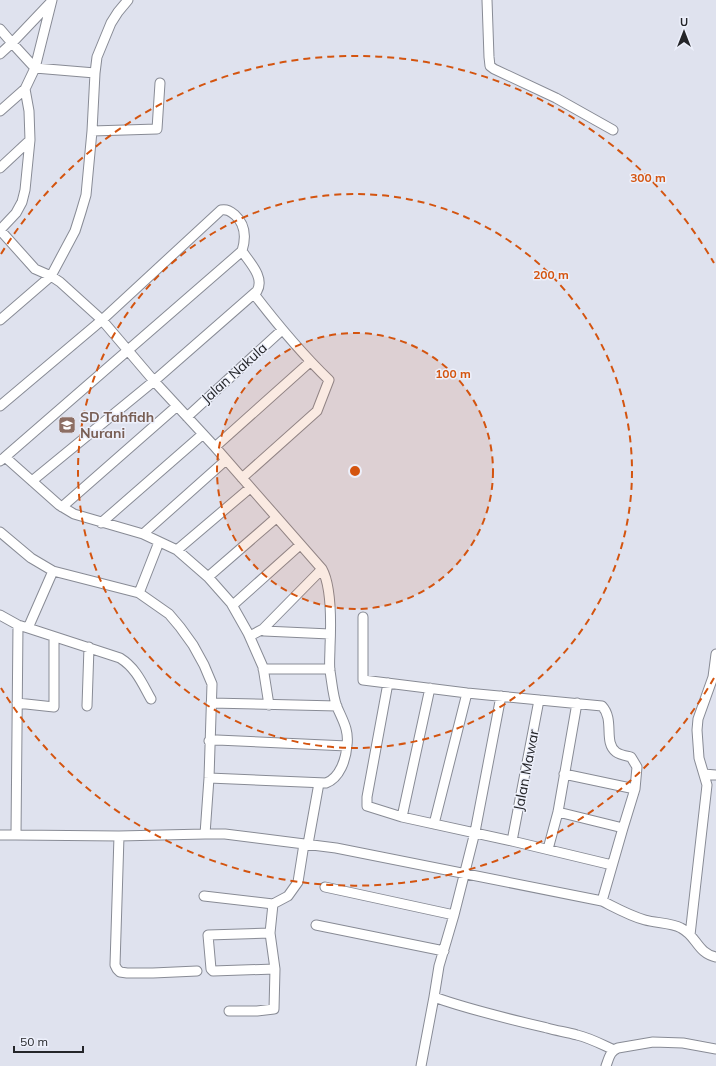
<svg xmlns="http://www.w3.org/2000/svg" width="716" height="1066" font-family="Mulish,sans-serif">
<rect width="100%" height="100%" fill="#dfe2ee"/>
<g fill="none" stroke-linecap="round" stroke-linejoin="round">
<defs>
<path id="street" d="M487,0L489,57L490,66L494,69L556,98L613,130
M0,29L12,43L51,2
M0,54L12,43L35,68L95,73
M0,111L25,89
M92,131L157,129L160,83
M0,168L30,140
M0,230L35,269L51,276L60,282L102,320L154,381L215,447L322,569C332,587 331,626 330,647C330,655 329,664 330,671C332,683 333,697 337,707C343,721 349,730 347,745C346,759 340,778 326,783L209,778
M0,230L16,213L22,202L25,190L30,140L29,111L25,89L35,68L52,0
M0,320L51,276L75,231L81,212L86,195L92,131L95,73L97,57L111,23L118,12L128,0
M0,406L102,320L221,210C227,209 230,211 235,215C246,225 246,238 242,251L5,457
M187,417L282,330
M215,447L310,362
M0,461L5,457L59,505L74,514L143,534L177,550L208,577L231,603L248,633L263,667L269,705
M242,478L317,411L329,380C302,354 277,324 254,294
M32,481L154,381L257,291C265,277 249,262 242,251
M62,507L177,406
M101,523L203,434
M0,532L31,558L53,571L139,593L169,614L180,627L193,645L204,665L212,684L209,778L205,834H225L336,848L602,901C616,908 630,916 645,920C656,923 672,923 681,928C697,936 697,953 716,957
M143,534L226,460
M177,550L250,488
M208,577L276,518
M139,593L159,542
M233,605L300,545
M0,615L18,625L28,628L53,571
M363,617V680L467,693L602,706C615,720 603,742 616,752C620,755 627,756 631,757L637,767L635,789L564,774
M28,628L120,658C136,668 142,683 151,699
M263,629L264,631L330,634
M250,636L263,629L322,569
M263,669H330
M388,683L367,797V806L402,817L512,841L612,865
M501,696L475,832L454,915L439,966L434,997C470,1010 509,1019 547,1028C557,1031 567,1032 577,1035C590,1038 601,1044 614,1050
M17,703L54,707V637
M211,703L337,706
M87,706L89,647
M209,741L217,740L347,746
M704,774L716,775
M558,812L623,828
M402,817L430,688
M434,824L467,693
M0,835H16L18,625
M16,835L119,836L205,834
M119,836L115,965L117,969L120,972L127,973H153L197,971
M512,841L539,700
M308,844L319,783
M548,849L558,812L577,703
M325,887L454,915
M204,896L273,904
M602,901L623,828L635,789
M316,925L444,951
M270,933L208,935L211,969L213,971L275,969
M690,935L706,794L707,785L699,758L697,730L698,719L713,677L716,654
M229,1011H257L274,1009L275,969L270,933L273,904L288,896L298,882L304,844
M421,1066L434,997
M606,1066C609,1058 610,1051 618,1048L653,1042L683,1043L716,1049"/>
</defs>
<!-- street casing -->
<use href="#street" stroke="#888b95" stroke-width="11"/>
<!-- street -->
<use href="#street" stroke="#fff" stroke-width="9"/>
</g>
<!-- distance rings -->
<circle cx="355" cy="471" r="138" fill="#d4540f" fill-opacity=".12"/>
<g fill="none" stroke="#d4540f" stroke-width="2" stroke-dasharray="7 5">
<circle cx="355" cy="471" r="138"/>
<circle cx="355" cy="471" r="277"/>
<path d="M714 678A415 415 0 0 1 1 688M1 254A415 415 0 0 1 714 263"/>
</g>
<!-- icons -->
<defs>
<symbol id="school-square" viewBox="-11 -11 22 22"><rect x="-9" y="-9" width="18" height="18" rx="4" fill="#8d6e63" stroke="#edf0fb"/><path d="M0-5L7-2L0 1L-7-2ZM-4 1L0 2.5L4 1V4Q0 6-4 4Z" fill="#fff"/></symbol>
</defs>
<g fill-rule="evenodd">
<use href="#school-square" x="57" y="415" width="20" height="20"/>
</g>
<g text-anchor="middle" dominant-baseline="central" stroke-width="3" stroke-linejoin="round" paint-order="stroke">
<!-- street labels -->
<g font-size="14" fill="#242529" stroke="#edf0fb">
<text transform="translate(234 373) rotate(-42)">Jalan Nakula</text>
<text transform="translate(526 770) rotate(-79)">Jalan Mawar</text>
</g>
<!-- education labels -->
<g font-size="14" font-weight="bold" fill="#785e54" stroke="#edf0fb" text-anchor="start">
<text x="80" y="417">SD Tahfidh<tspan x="80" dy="16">Nurani</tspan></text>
</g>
</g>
<circle cx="355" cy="471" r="6" fill="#d4540f" stroke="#edf0fb" stroke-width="2"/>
<g font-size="12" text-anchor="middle" font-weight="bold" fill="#d4540f" stroke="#edf0fb" stroke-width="3" stroke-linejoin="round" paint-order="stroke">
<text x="648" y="182">300 m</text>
<text x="551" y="279">200 m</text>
<text x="453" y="378">100 m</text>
</g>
<!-- north arrow -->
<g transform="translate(684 32)" stroke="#edf0fb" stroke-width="3" paint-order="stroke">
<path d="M0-3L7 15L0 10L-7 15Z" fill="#242529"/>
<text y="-6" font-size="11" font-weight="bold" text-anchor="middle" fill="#242529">U</text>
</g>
<!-- scale -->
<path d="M14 1046v6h69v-6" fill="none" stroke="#242529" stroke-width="2"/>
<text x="20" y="1046" font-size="12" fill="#242529" stroke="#edf0fb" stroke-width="3" paint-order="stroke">50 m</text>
</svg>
